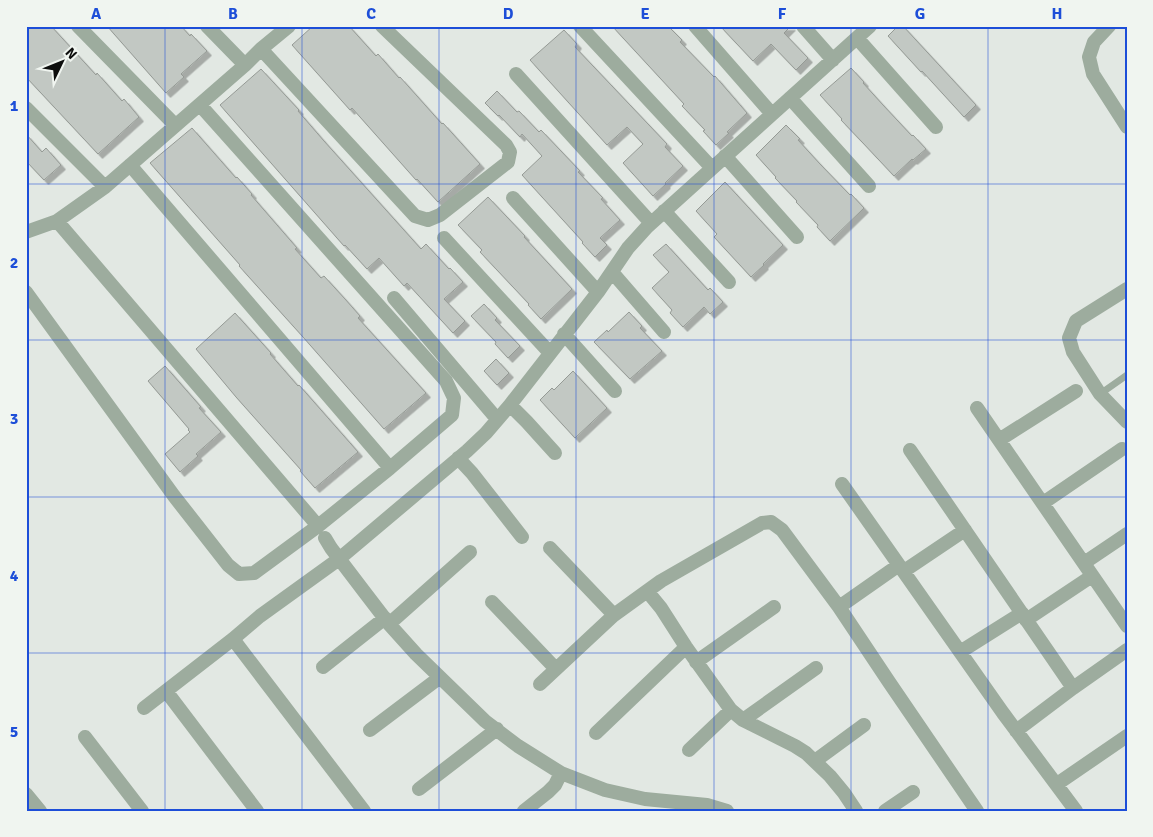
<svg xmlns="http://www.w3.org/2000/svg" width="1153" height="837" font-family="Signika,sans-serif">
<defs>
<filter id="shadow"><feDropShadow dx="4.5" dy="4.5" stdDeviation="0" flood-color="#0004"/></filter>
</defs>
<rect width="100%" height="100%" fill="#e2e8e3"/>
<!-- building -->
<path fill="#c2c8c3" stroke="#959a95" filter="url(#shadow)" d="M26,26H51L96,75L97,73L122,101L124,99L139,117L98,154L26,77Z
M107,26H181L190,36L191,34L207,51L181,74L184,77L166,93Z
M313,26H349L376,56L378,54L399,78L400,77L442,124L443,123L480,164L438,202L417,179L416,180L352,108L350,110L292,45Z
M612,26H668L682,40L680,42L714,77L715,76L747,113L727,132L729,133L716,145L703,131L705,130L682,106L684,104Z
M720,26H791L784,33L808,58L796,70L771,44L753,61Z
M898,26H903L976,105L964,117L922,71L921,72L888,36Z
M564,30L577,44L575,47L667,144L665,147L683,166L665,183L666,184L653,196L623,163L643,144L627,127L607,145L530,60Z
M851,68L864,82L863,83L883,105L912,136L913,135L926,149L913,160L912,159L894,176L862,142L841,120L842,119L820,95Z
M261,69L299,110L298,111L324,141L421,249L426,244L449,269L450,268L463,282L444,299L465,321L453,333L407,283L404,286L379,258L367,269L345,245L344,246L220,105Z
M497,91L517,112L519,111L539,132L541,130L580,171L578,172L603,198L601,199L620,220L600,238L607,245L595,257L582,243L583,242L522,175L542,156L522,134L520,137L499,115L498,116L485,103Z
M786,125L800,139L798,140L820,164L850,195L851,194L864,208L830,241L817,227L818,225L796,202L797,201L775,178L776,177L756,155Z
M192,128L236,178L237,177L252,194L251,195L297,248L295,249L321,278L324,276L345,299L360,316L358,318L426,393L384,429L303,337L239,266L240,265L150,163Z
M26,134L42,152L46,148L61,165L44,180L26,161Z
M725,182L783,245L763,264L764,265L751,277L714,237L717,234L696,211Z
M488,197L525,236L524,237L572,289L541,319L528,305L529,304L480,252L482,250L458,225Z
M666,244L708,290L710,288L723,302L710,314L704,307L683,327L670,313L672,310L652,288L669,272L653,255Z
M484,304L497,318L495,320L520,346L508,358L495,344L496,342L471,316Z
M629,312L642,326L640,328L662,351L630,379L594,342L607,330L608,332Z
M235,313L271,353L270,354L298,386L299,385L358,452L315,488L300,471L301,470L236,397L196,349Z
M496,359L509,373L497,385L484,371Z
M165,366L201,407L199,408L221,432L196,454L198,456L180,472L165,454L190,432L188,430L189,429L148,381Z
M573,371L607,408L575,438L540,400L552,388L554,390Z"/>
<g fill="none" stroke-linecap="round" stroke-linejoin="round">
<!-- service -->
<path stroke="#9dac9e" stroke-width="7" d="M1100,394L1127,375"/>
<!-- minor -->
<path stroke="#9dac9e" stroke-width="14" d="M78,26L175,125
M207,26L245,65
M580,26L712,168
M695,26L772,114
M803,26L833,60
M1109,26L1094,42L1089,57L1093,74L1127,127
M857,38L936,127
M261,49L415,216L428,220L440,215L508,162L510,152L506,145L382,26
M516,74L651,223
M790,98L869,186
M26,108L105,187
M725,156L797,237
M130,165L390,468
M513,198L598,292
M664,211L729,282
M57,221L318,526
M26,232L57,221L105,187L245,65L261,49L289,26
M444,238L550,353
M612,272L664,332
M1127,289L1076,321L1069,338L1073,352L1100,394L1127,422
M26,292L174,496L228,565L239,574L254,573L318,526L390,468L452,415L454,398L446,381L200,105
M394,298L497,419
M564,334L615,391
M510,405L527,422L555,453
M977,408L1127,626
M999,440L1076,391
M910,450L1073,688
M458,458L472,473L522,537
M842,484L1003,713L1076,811
M1043,503L1122,449
M325,538L331,548L366,594L389,624L416,654L485,721L518,746L561,773L605,790L645,799L707,805L727,811
M550,548L614,615
M1084,563L1127,534
M904,571L965,530
M647,591L661,608L686,647L731,710L743,720L795,746L806,753L830,776L844,793L856,811
M492,602L556,669
M839,607L899,565
M1026,620L1092,576
M389,624L470,552
M233,639L364,811
M960,652L1022,613
M696,662L774,607
M323,667L385,618
M540,684L614,615L661,581L762,523L771,522L782,530L839,607L889,682L977,811
M166,691L257,811
M144,708L233,639L260,616L339,559L467,451L486,433L510,405L598,292L628,248L647,227L870,26
M743,720L816,668
M370,730L439,678
M1016,731L1073,688L1127,650
M596,733L686,647
M85,737L142,811
M689,750L731,710
M815,761L864,725
M1057,784L1127,736
M419,789L497,729
M26,794L40,811
M524,811L548,792L555,785L561,773
M885,811L913,792"/>
</g>
<!-- grid -->
<path fill="none" stroke="#1d4ed8" stroke-width="1" stroke-opacity="0.55" d="M165,26V811M302,26V811M439,26V811M576,26V811M714,26V811M851,26V811M988,26V811M26,184H1127M26,340H1127M26,497H1127M26,653H1127"/>
<!-- border -->
<rect width="1153" height="837" fill="none" stroke="#f0f5f0" stroke-width="55"/>
<!-- north arrow -->
<g transform="translate(62 62) rotate(47)" stroke="#f0f5f0" stroke-width="4" paint-order="stroke">
<path d="M0-4L9 19L0 12L-9 19Z" fill="#0d0e0d"/>
<text y="-8" font-size="14" font-weight="bold" text-anchor="middle" fill="#0d0e0d">N</text>
</g>
<rect x="28" y="28" width="1098" height="782" fill="none" stroke="#1d4ed8" stroke-width="2"/>
<g font-size="16" text-anchor="middle" font-weight="bold" fill="#1d4ed8">
<text x="96" y="19">A</text>
<text x="233" y="19">B</text>
<text x="371" y="19">C</text>
<text x="508" y="19">D</text>
<text x="645" y="19">E</text>
<text x="782" y="19">F</text>
<text x="920" y="19">G</text>
<text x="1057" y="19">H</text>
<text x="14" y="111">1</text>
<text x="14" y="268">2</text>
<text x="14" y="424">3</text>
<text x="14" y="581">4</text>
<text x="14" y="737">5</text>
</g>
</svg>
